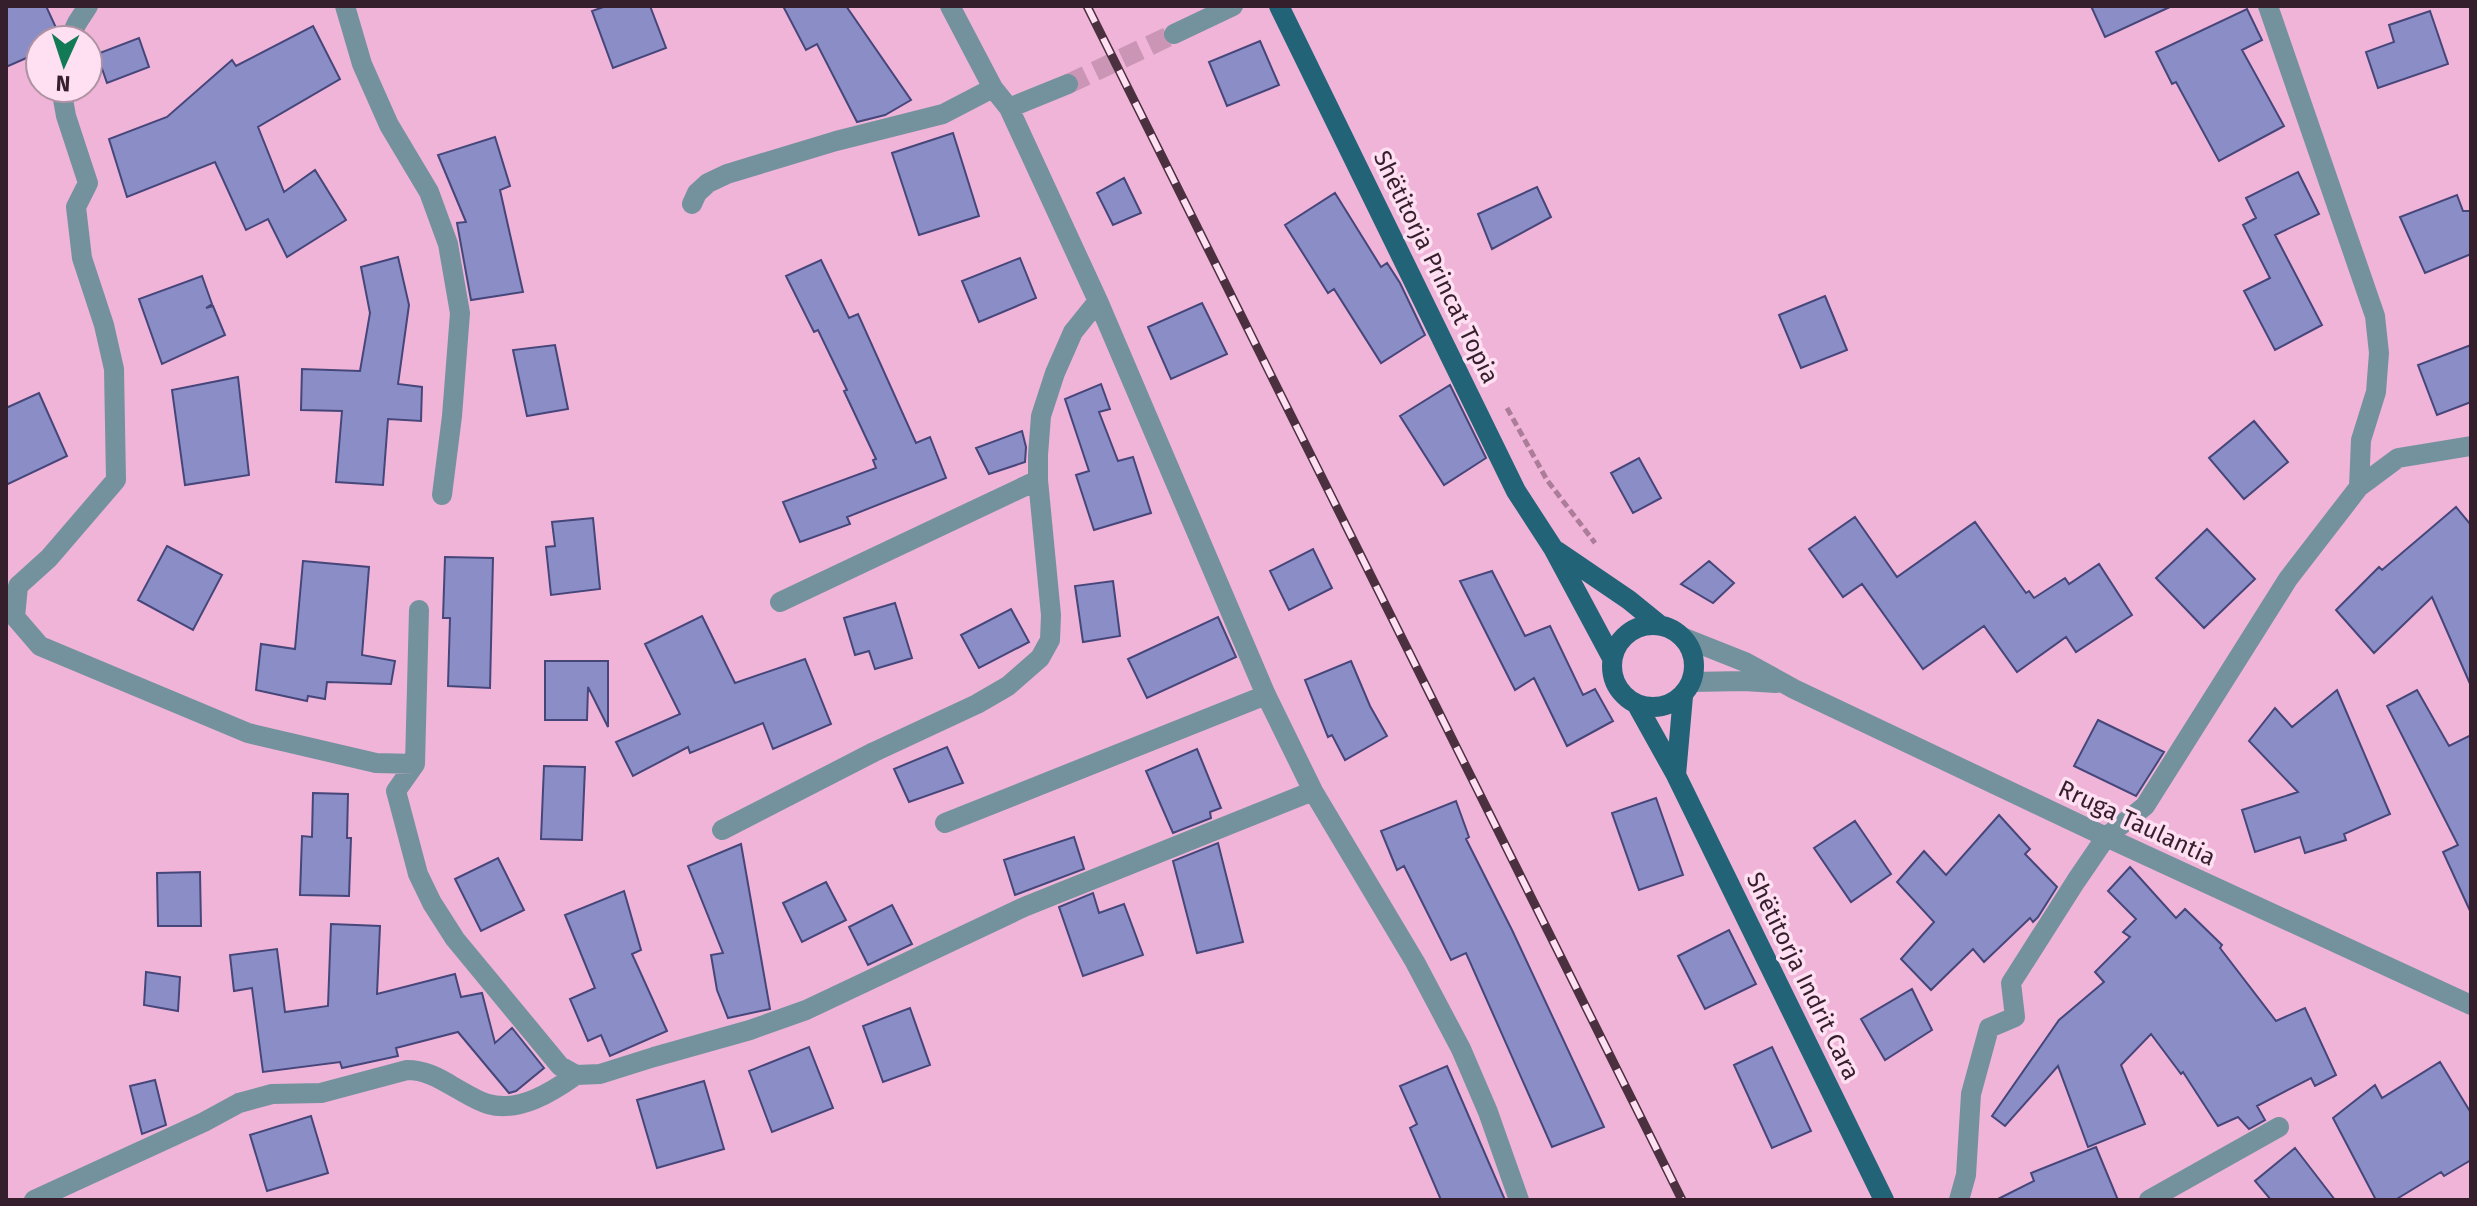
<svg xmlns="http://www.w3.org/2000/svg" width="2477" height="1206" font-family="'Fira Sans',sans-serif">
<rect width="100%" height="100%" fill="#f0b4d8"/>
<!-- building -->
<path fill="#8b8ec6" stroke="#46467a" stroke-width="2" d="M6,6H46L58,32L56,40H40V52L6,67Z
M606,6H650L666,48L613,68L592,11Z
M783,6H846L911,100L885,115L857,122L817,44L806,50Z
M2091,6H2172L2105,37Z
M2247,9L2262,40L2242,50L2284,126L2219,161L2176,82L2172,84L2156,52Z
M2430,11L2448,64L2378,88L2366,52L2394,42L2389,25Z
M313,26L340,79L258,127L284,192L315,170L346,220L287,257L268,219L246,230L215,162L127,197L109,139L167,117L232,60L236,66Z
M139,38L149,67L107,83L97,54Z
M1260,41L1279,85L1227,106L1209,62Z
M953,133L979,216L919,235L892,153Z
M495,137L510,186L500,190L523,292L471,300L457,223L466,222L438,155Z
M2298,172L2319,214L2275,235L2322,325L2275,350L2244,291L2270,278L2243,225L2256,218L2246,198Z
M1124,178L1141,213L1113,225L1097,193Z
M1537,187L1551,217L1492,249L1478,214Z
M1335,193L1381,267L1387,263L1400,283L1425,335L1381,363L1334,289L1328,293L1285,225Z
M2457,195L2463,211H2471V254L2425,273L2400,217Z
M398,257L409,305L398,384L422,387L421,421L388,419L383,485L336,482L342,411L301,410L302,369L360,371L370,313L361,267Z
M1020,258L1036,298L979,322L962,281Z
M821,260L849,318L858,314L916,443L930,437L946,478L847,517L850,524L800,542L783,502L876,468L873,460L876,459L844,391L847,390L818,330L814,332L786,276Z
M202,276L212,304L206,308L213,306L225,335L162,364L139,299Z
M1825,296L1847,350L1801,368L1779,315Z
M1202,303L1227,354L1171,379L1148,327Z
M555,345L568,409L527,416L513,350Z
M2471,345V402L2437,415L2418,365Z
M238,377L249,475L185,485L172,390Z
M1101,384L1110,409L1099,412L1118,461L1133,457L1151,513L1094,530L1076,475L1089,471L1065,399Z
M1450,385L1486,458L1444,485L1400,416Z
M39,393L67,456L6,485V408Z
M2254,421L2288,462L2244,499L2209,458Z
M1022,431L1026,447L1025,462L989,474L976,448Z
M1639,458L1661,498L1633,513L1611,473Z
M2456,507L2471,525V686L2432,597L2374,653L2336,610L2379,567L2382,570Z
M1855,517L1897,577L1975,522L2026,593L2029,591L2034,598L2065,578L2069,584L2099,564L2132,615L2076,652L2066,637L2017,672L1984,626L1923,669L1862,584L1843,597L1809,549Z
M593,518L600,589L551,595L546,547L555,546L552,522Z
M2207,529L2255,579L2204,628L2156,578Z
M167,546L222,575L193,630L138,600Z
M1313,549L1332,588L1289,610L1270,571Z
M445,557L493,558L490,688L448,686L450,618H443Z
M303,561L369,567L362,655L395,661L391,684L327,682L325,699L308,696L307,701L256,690L261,644L295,649Z
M1709,561L1734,583L1713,603L1681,584Z
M1492,571L1525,636L1550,626L1583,695L1595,689L1613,721L1567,746L1534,678L1515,690L1460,581Z
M1113,581L1120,636L1083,642L1075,586Z
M895,603L912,658L875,669L869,651L855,655L844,618Z
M1011,609L1029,642L979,668L961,635Z
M702,616L735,683L805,659L831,724L773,749L763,723L690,753L688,747L633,776L616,742L680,714L645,644Z
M1218,617L1236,657L1147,698L1128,659Z
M545,661H608V727L588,687L587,720H545Z
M1351,661L1370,706L1387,736L1345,760L1332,735L1328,737L1305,680Z
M2337,690L2390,814L2344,834L2346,840L2305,853L2300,837L2255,852L2242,810L2298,792L2249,741L2275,708L2292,727Z
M2417,690L2449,746L2471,735V913L2443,852L2458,845L2387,706Z
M2098,720L2164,752L2136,796L2074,766Z
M947,747L963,783L909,802L894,769Z
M1197,749L1221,808L1210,812L1211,818L1173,833L1146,771Z
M544,766L585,767L582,840L541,839Z
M313,793L348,794L347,838H351L349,896L300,895L302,836L312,837Z
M1656,798L1683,875L1639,890L1612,813Z
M1456,801L1469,837L1466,839L1512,930L1604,1127L1552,1147L1466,953L1451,960L1404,866L1397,870L1381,831Z
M1999,815L2030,849L2025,854L2057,887L2038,917L2033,922L2030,918L1984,962L1973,949L1931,990L1901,959L1934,922L1897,882L1924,851L1946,875Z
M1855,821L1891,874L1851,902L1814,848Z
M1074,837L1084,869L1015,895L1004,860Z
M1218,843L1243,942L1197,953L1173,861Z
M741,844L770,1009L728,1018L717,990L711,955L723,953L688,866Z
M498,858L524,910L481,931L455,879Z
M2130,867L2176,918L2185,909L2222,945L2220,948L2276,1021L2305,1008L2336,1075L2315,1086L2311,1078L2257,1106L2265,1120L2249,1129L2238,1117L2218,1126L2183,1072L2181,1074L2151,1034L2121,1065L2145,1124L2088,1147L2058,1066L2005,1126L1992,1116L2059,1020L2104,982L2095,972L2130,937L2123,932L2136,919L2108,891Z
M200,872L201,926H158L157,873Z
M826,882L846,920L802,942L783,903Z
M624,891L641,950L632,954L667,1031L610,1056L601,1035L588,1041L570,999L595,988L565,915Z
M1093,893L1099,913L1124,904L1143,955L1083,976L1059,907Z
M892,905L912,944L868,965L849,927Z
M331,924L380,926L377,994L455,974L461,997L482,993L495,1043L512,1028L544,1068L516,1091L509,1093L458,1032L396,1048L398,1056L342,1068L340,1062L263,1072L252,988L234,991L230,955L277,949L285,1012L328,1006Z
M1729,930L1756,984L1705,1009L1678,956Z
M146,972L180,977L178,1011L144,1005Z
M1912,989L1932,1030L1885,1060L1861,1019Z
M910,1008L930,1065L883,1082L863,1026Z
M809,1047L833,1108L772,1132L749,1071Z
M1772,1047L1811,1131L1772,1148L1734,1065Z
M2440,1062L2471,1113V1160L2444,1176L2441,1172L2395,1200H2376L2333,1118L2375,1085L2382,1098Z
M1447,1066L1505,1200H1441L1410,1128L1417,1124L1400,1086Z
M155,1080L166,1125L142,1134L130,1086Z
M704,1081L724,1149L657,1168L637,1100Z
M311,1116L328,1173L267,1191L250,1135Z
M2096,1147L2118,1200H1996L2034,1181L2031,1173Z
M2295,1148L2335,1200H2271L2255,1181Z"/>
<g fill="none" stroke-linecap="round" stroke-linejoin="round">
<!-- minor-tunnel -->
<path stroke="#cb96b6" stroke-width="20" stroke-dasharray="20 10" stroke-linecap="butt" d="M1068,84L1174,34"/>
<!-- path -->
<path stroke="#ab7d98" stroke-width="5" stroke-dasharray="8 4" stroke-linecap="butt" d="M1507,408L1547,480L1595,543"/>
<!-- minor -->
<path stroke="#74929d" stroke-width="20" d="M345,6L362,64L389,125L429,192L448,244L460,313L452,416L442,495
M950,6L993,88L1009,108L1098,301L1266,695L1313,791L1415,962L1461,1049L1488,1112L1519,1200
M1174,34L1233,6
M69,40L77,23L88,6
M61,88L66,116L88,183L76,207L82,258L104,325L114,369L116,480L49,558L18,586L15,617L40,646L248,733L376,763L415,764L396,791L418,874L432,903L455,939L560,1066L576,1075L600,1074L654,1057L750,1030L806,1010L1024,907L1313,791
M1009,108L1068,84
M692,204L697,193L708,183L727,174L836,141L943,114L993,88
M2359,487L2398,458L2471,446
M780,602L1038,480
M1682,637L1745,662L1794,689L2106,837L2471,1005
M1692,682L1744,681L1776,683
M415,764L419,610
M945,823L1266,695
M722,830L874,752L977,704L1008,686L1040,658L1050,640L1051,615L1038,480V455L1041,416L1055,373L1073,332L1098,301
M34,1200L204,1122L239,1103L272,1094L321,1093L407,1070C425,1070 439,1078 454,1087C465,1093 477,1101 488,1104C519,1113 552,1092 576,1075
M1959,1200L1966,1175L1971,1094L1989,1028L2015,1017L2011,983L2076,881L2106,837L2145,806L2288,579L2359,487L2361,440L2376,392L2379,353L2375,316L2268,6
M2149,1200L2279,1127"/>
<!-- major -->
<path stroke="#236377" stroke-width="20" d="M1279,6L1516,491L1553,548L1612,658
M1557,551L1629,600L1661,626
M1612 666a41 41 0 1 1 82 0a41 41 0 1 1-82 0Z
M1637,705L1676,775L1884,1200
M1676,775L1683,696"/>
<defs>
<path id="rail" d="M1087,6L1682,1200"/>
</defs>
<!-- rail casing -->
<use href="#rail" stroke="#4b3040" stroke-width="9"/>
<!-- rail -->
<use href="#rail" stroke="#ffdff2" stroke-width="6" stroke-dasharray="18" stroke-linecap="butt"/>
</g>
<g text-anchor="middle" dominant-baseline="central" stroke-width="7" stroke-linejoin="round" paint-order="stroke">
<!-- street labels -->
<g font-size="24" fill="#361f2d" stroke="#ffdff2">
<text transform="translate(1436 267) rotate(64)">Shëtitorja Princat Topia</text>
<text transform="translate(2137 823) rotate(25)">Rruga Taulantia</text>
<text transform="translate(1803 976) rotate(64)">Shëtitorja Indrit Cara</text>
</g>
</g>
<!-- border -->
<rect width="2477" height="1206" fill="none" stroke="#361f2d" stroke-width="16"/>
<!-- north arrow -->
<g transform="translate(64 64) rotate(183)"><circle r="38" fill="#ffdff2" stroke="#af92a3" stroke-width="2"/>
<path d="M0-6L14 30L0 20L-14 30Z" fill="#127b55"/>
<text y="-12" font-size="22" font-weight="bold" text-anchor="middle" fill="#361f2d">N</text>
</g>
</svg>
